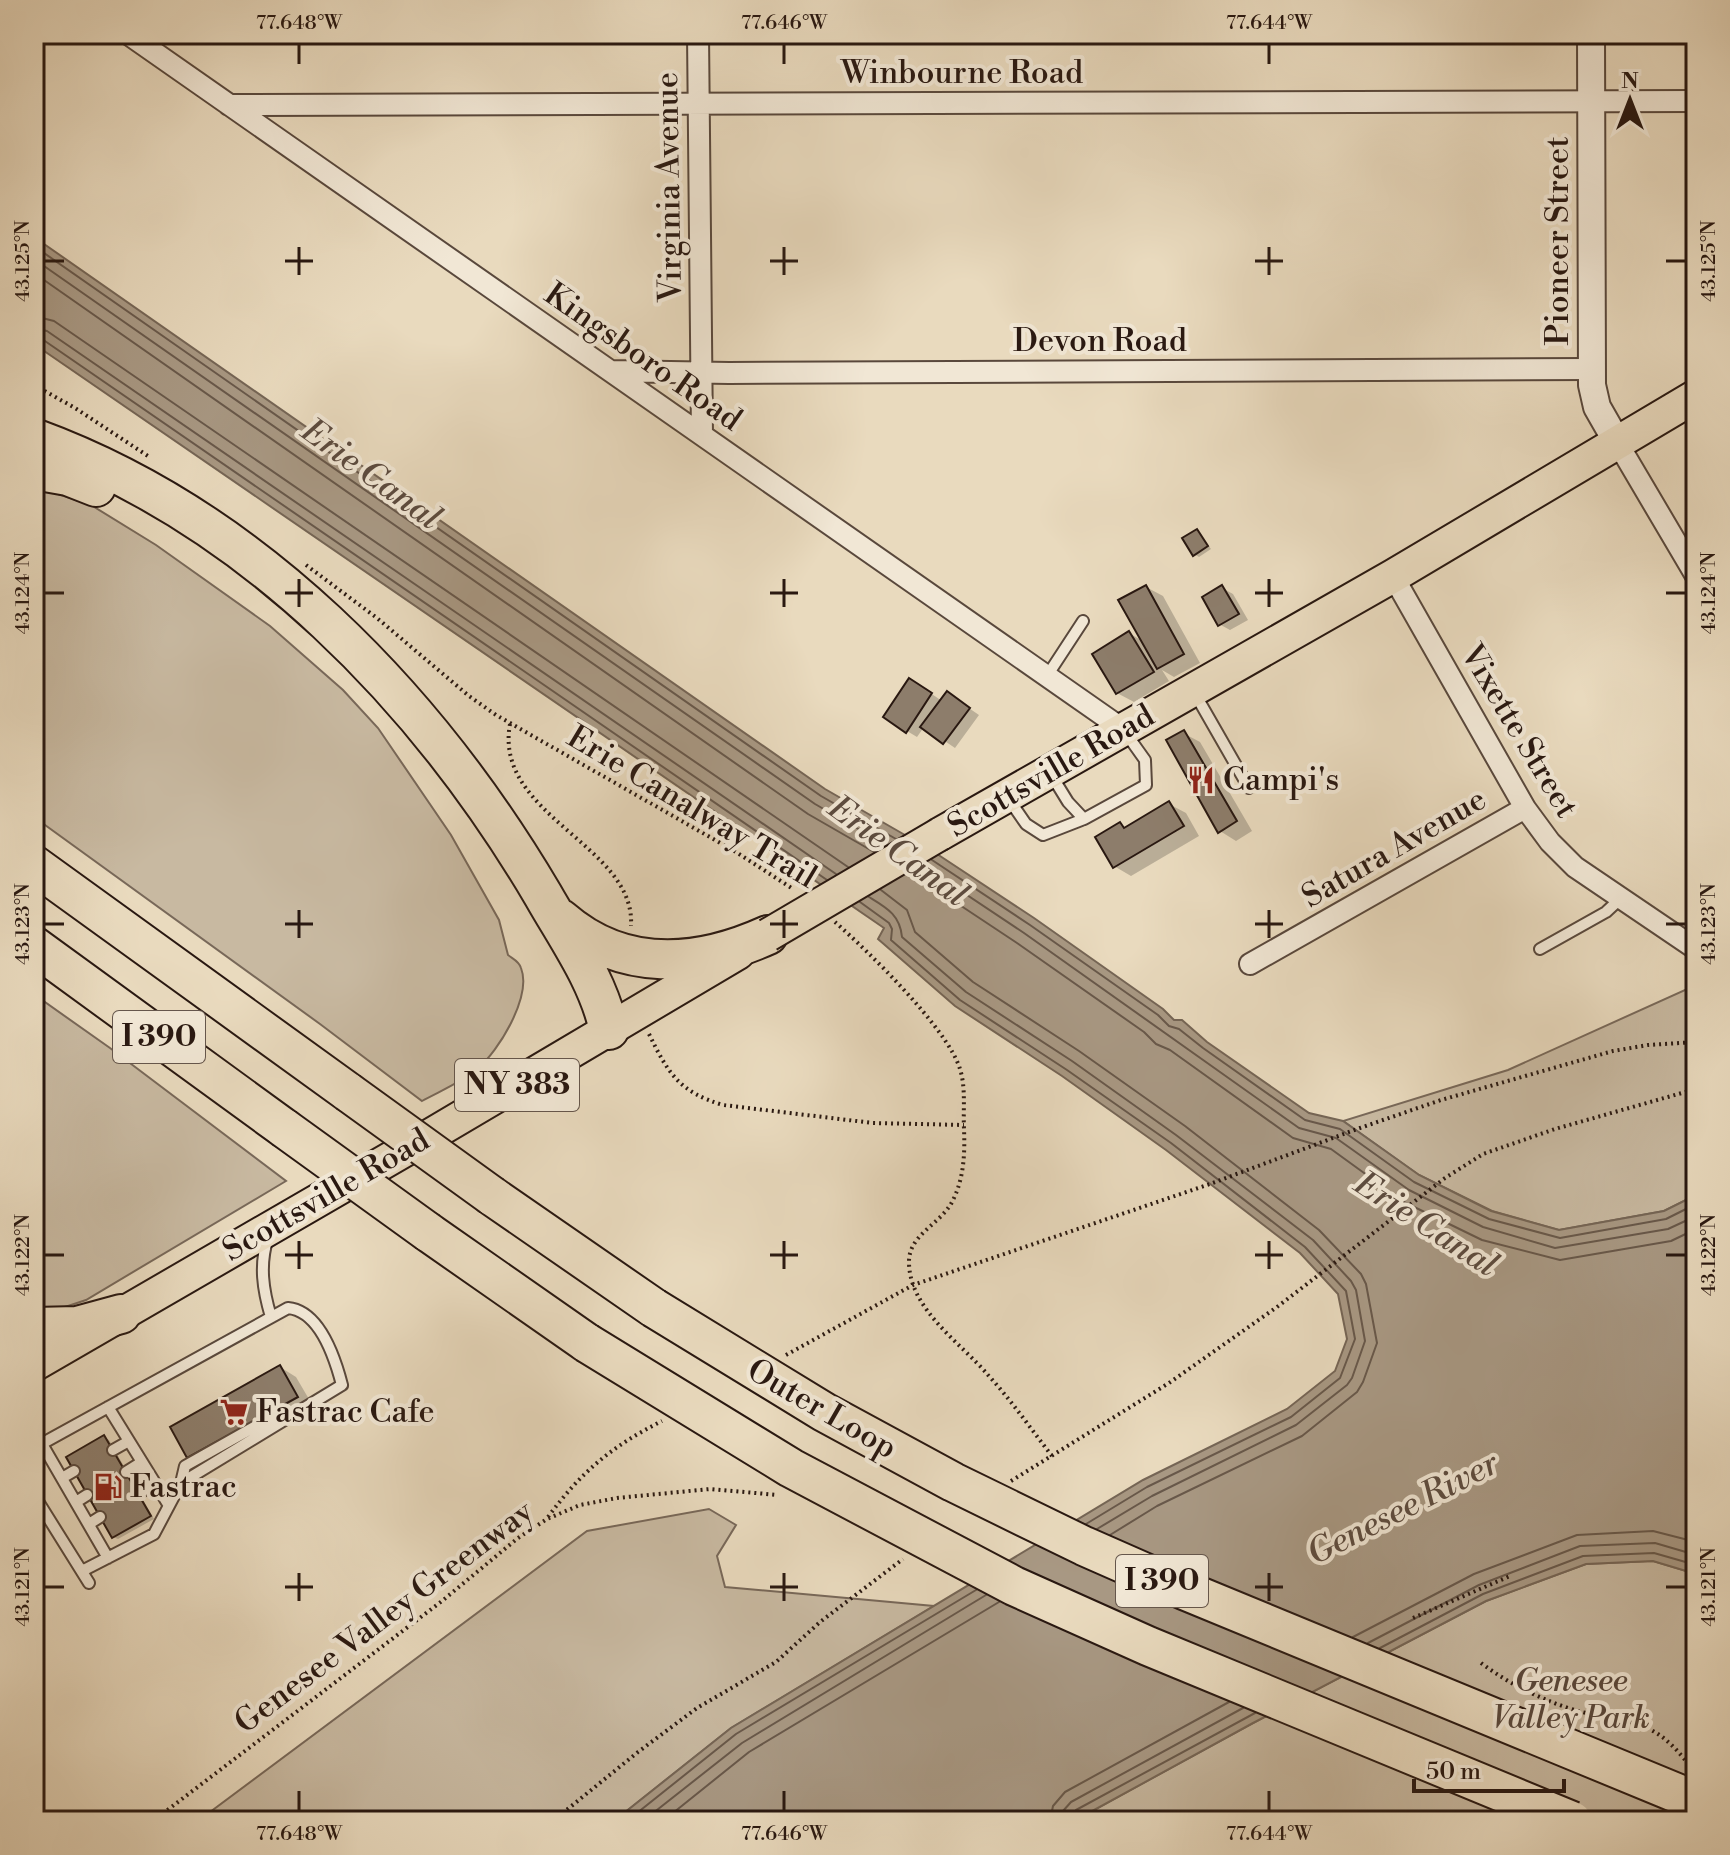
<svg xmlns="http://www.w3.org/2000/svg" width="1730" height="1855" font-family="'Libre Bodoni',serif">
<rect width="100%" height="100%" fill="#e9dabe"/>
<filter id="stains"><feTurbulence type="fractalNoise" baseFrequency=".0025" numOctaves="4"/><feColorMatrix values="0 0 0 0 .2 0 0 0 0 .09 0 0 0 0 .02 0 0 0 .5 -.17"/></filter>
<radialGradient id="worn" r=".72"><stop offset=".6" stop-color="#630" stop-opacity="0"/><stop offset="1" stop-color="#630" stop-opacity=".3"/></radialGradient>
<!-- green -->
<path fill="#c8b9a1" stroke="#786859" stroke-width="2" d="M34,486L91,505L156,545L270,626L343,690L378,728L451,835L499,920L508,955C513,959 519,961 521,968C532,996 499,1051 477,1069C462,1082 440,1091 422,1101L320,1024L34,817Z
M1696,985V1195L1664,1211L1559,1230L1492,1211L1419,1175L1343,1121L1508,1070Z
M34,998L42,1000L110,1048L286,1181L86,1300L53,1311L34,1313Z
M709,1509L736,1525L717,1556L725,1587L934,1606L731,1728L614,1821H198L587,1531Z
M1653,1561L1696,1574V1821H1074L1253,1723L1486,1601L1586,1564Z"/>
<!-- water -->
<path fill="#a89883" stroke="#756555" stroke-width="2" d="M34,237L825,789L931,850L1034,918L1163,1009L1174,1020H1182L1207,1042L1309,1113L1343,1121L1419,1175L1491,1211L1559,1230L1664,1211L1696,1195V1574L1653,1561L1586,1564L1486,1601L1253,1723L1074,1821H614L731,1728L1143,1480L1287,1409L1335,1371L1347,1339L1338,1294L1300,1253L1166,1150L1062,1076L955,1006L878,939L884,928L34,344Z"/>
<!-- shadow -->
<path fill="#0003" d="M1197,531L1211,549L1199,557L1194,554Z
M1146,587L1163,596L1200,663L1174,677L1162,670L1169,681L1134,702L1117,693L1129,633L1144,642Z
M1222,588L1233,594L1248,620L1230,630L1219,624Z
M920,686L942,701L957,700L979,715L955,748L924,727L917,737L907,731Z
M1183,733L1200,742L1252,831L1236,841L1220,831Z
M1169,804L1186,813L1199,836L1131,876L1114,866L1120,825L1127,828Z
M280,1367L296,1377L313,1406L205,1466L189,1457Z
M104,1437L109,1440L154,1519L118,1539L113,1537Z"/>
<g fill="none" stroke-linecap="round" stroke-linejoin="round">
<!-- shore -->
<path stroke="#68584a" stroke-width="2" d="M34,246L821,796L896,839
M34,259L815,804L886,845
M34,273L808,814L874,852
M34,316L54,321L848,867
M34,328L47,331L836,874
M34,338L42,339L827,880
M932,860L1030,925L1158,1015L1169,1026L1179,1029L1203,1048L1305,1120L1340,1129L1414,1182L1489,1219L1560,1238L1666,1219L1696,1204
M922,865L1024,933L1299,1128L1336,1138L1409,1190L1483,1227L1555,1248L1668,1229L1696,1216
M910,872L1017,943L1144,1032L1156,1044L1170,1050L1293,1138L1331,1149L1404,1202L1482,1240L1560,1260L1671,1241L1696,1229
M881,890L907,910L915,932L973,982L1079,1051L1185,1126L1319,1230L1361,1274L1366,1284L1377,1343L1363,1382L1357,1392L1302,1436L1157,1506L1110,1535
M869,897C887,908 900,915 902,937L966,992L1072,1061L1176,1135L1313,1240L1351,1281L1356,1290L1365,1341L1352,1378L1347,1385L1296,1425L1152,1496L1097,1529
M860,902L889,923L892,929L891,940L960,1000L1067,1070L1171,1143L1305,1247L1346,1291L1355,1339L1340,1378L1291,1417L1147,1487L1086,1524
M1353,1637L1474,1574L1577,1535L1653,1531L1696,1542
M1368,1643L1479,1585L1580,1546L1655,1543L1696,1555
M1380,1648L1483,1594L1583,1556L1654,1553L1696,1565
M627,1821L736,1734L976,1590
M643,1821L742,1743L986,1595
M663,1821L749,1752L999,1602
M1050,1821L1053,1806L1065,1792L1229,1702
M1062,1821L1063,1811L1071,1802L1243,1708
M1072,1821L1076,1810L1255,1713"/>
</g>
<!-- building -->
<path fill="#8d7d6b" stroke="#291811" stroke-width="2" d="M1197,529L1208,546L1193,556L1182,538Z
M1146,585L1184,654L1157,669L1118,600Z
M1222,585L1239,614L1218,626L1202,597Z
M1129,631L1154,672L1116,694L1092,654Z
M909,678L932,693L906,733L883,717Z
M947,691L970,708L943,744L920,727Z
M1184,730L1237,821L1218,833L1166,740Z
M1169,801L1184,826L1113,868L1095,837L1120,822L1124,828Z
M280,1365L298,1397L187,1458L170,1427Z
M104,1435L151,1516L112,1538L66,1457Z"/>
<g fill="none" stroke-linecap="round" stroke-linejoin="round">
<defs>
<path id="service" d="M1047,676L1083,621
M1194,692L1249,788
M1052,776L1068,802L1084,819L1146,785L1145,760L1125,732
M1010,801L1026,824L1043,835L1084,819
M1540,949L1606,912L1620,899
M268,1237C259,1265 263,1290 271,1317
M108,1407L168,1504
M42,1444L108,1558
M34,1448L288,1308C320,1311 335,1358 342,1385L181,1483L154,1534L82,1571
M113,1450L129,1441
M126,1472L142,1462
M62,1478L74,1471
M181,1483L185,1466L263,1422L282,1421
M138,1494L155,1483
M34,1495L89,1583
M76,1502L87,1495
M89,1524L100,1517"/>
<path id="minor" d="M128,34L1124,730
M698,34L702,435
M229,105L1696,101
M611,371L729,373L1591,369
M1617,442L1696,576
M1393,576L1525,808L1550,842L1575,867L1696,949
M1250,964L1525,808"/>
<path id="tertiary" d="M1591,34L1592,385L1597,407L1617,442"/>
<path id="primary" d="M940,834L1393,576L1696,396
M34,1365L424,1139L738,953"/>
<path id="motorway" d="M34,438C253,518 426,697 543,895C568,939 598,980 609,1030
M34,470L68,476L96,487
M34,865L348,1092
M561,919C623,973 697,967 768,935
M34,946L284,1128
M492,1196L654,1308
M428,1232L587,1343
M34,1327L77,1326L121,1314"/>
</defs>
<!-- service casing -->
<use href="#service" stroke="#59483c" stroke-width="14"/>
<!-- minor casing -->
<use href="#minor" stroke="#59483c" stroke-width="24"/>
<!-- tertiary casing -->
<use href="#tertiary" stroke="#59483c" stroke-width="30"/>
<!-- primary casing -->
<use href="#primary" stroke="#291811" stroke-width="36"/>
<!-- motorway casing -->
<use href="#motorway" stroke="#291811" stroke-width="42"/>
<!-- path -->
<path stroke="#291811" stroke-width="4" stroke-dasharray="2 4" stroke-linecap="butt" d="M34,385L75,408L151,458
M306,565L377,618L469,696L496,715L736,852L793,889
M510,724C493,816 636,845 631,926
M835,922C868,951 948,1029 960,1069C966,1088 963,1109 964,1129C965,1153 964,1178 953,1200C942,1224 908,1234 909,1263C910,1310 961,1343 988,1375C1011,1400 1031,1429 1052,1456
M649,1034C668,1073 679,1092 723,1105L873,1123L964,1125
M786,1355L913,1285L1210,1184L1357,1129L1441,1100L1613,1051L1648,1045L1696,1042
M1011,1481L1169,1383L1277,1307L1445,1178L1483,1154L1555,1129L1696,1089
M548,1517C581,1472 612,1446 662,1421
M1413,1618L1510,1576
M1481,1663C1508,1683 1536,1697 1568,1708C1625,1726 1651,1712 1691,1768
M153,1821L442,1601L518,1538L547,1519L580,1505L617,1498L710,1489L778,1495
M553,1821L638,1752L697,1708L776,1662L820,1622L903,1559"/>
<!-- service -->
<use href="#service" stroke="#f1e7d5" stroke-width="10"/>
<!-- minor -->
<use href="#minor" stroke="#f1e7d5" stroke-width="20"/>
<!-- tertiary -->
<use href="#tertiary" stroke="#f1e7d5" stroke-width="26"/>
<!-- primary -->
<use href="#primary" stroke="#e9dabe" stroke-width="32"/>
<!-- motorway -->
<use href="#motorway" stroke="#e9dabe" stroke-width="38"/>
<defs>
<path id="primary-bridge" d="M768,935L940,834"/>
<path id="motorway-bridge" d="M348,1092L492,1196
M284,1128L428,1232
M654,1308L824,1412L953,1482L1084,1546L1184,1590L1696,1801
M587,1343L791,1468L1014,1586L1148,1646L1572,1821"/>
</defs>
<!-- primary-bridge casing -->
<use href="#primary-bridge" stroke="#291811" stroke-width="36" stroke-linecap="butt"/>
<!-- motorway-bridge casing -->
<use href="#motorway-bridge" stroke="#291811" stroke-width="42" stroke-linecap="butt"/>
<!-- primary-bridge -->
<use href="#primary-bridge" stroke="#e9dabe" stroke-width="32"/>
<!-- motorway-bridge -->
<use href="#motorway-bridge" stroke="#e9dabe" stroke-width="38"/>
</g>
<!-- ticks -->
<path fill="none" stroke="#291811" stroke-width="3" d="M299,44V64M784,44V64M1269,44V64M299,247V275M784,247V275M1269,247V275M44,261H64M285,261H313M770,261H798M1255,261H1283M1666,261H1686M299,579V607M784,579V607M1269,579V607M44,593H64M285,593H313M770,593H798M1255,593H1283M1666,593H1686M299,910V938M784,910V938M1269,910V938M44,924H64M285,924H313M770,924H798M1255,924H1283M1666,924H1686M299,1241V1269M784,1241V1269M1269,1241V1269M44,1255H64M285,1255H313M770,1255H798M1255,1255H1283M1666,1255H1686M299,1573V1601M784,1573V1601M1269,1573V1601M44,1587H64M285,1587H313M770,1587H798M1255,1587H1283M1666,1587H1686M299,1791V1811M784,1791V1811M1269,1791V1811"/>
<!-- icons -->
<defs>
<symbol id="restaurant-bare" viewBox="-9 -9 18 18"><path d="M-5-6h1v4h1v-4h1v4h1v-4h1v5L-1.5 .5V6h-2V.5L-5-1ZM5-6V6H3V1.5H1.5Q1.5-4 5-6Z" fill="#8f2418" stroke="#f1e7d5" stroke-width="2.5" paint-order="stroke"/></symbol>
<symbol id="supermarket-bare" viewBox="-9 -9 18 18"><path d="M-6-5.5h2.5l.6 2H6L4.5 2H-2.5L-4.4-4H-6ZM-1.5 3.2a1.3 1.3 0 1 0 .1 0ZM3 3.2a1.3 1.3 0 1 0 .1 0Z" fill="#8f2418" stroke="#f1e7d5" stroke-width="2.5" paint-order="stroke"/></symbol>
<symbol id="fuel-bare" viewBox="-9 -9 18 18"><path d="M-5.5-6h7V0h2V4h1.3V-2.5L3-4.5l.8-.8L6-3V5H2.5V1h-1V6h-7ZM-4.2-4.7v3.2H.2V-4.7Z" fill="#8f2418" stroke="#f1e7d5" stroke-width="2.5" paint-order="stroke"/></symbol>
</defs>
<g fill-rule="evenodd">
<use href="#restaurant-bare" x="1181" y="760" width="40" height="40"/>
<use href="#supermarket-bare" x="214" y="1392" width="40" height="40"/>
<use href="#fuel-bare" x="88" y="1467" width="40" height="40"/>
</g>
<g text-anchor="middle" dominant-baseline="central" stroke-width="8" stroke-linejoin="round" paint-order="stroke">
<!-- shield labels -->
<g fill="#f1e7d5" stroke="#65564c" stroke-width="2">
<rect x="113" y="1011" width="92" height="52" rx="6"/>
<rect x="455" y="1059" width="124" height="52" rx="6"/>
<rect x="1116" y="1555" width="92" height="52" rx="6"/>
</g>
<g font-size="30" font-weight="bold" fill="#291811">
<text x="159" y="1037">I 390</text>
<text x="517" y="1085">NY 383</text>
<text x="1162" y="1581">I 390</text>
</g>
<!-- street labels -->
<g font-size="32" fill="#291811" stroke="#f1e7d5">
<text x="962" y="73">Winbourne Road</text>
<text transform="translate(669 187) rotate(-91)">Virginia Avenue</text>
<text transform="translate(1558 241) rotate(-90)">Pioneer Street</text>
<text x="1100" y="341">Devon Road</text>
<text transform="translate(643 357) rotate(35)">Kingsboro Road</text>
<text transform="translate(1519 731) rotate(59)">Vixette Street</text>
<text transform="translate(1051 771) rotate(-30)">Scottsville Road</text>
<text transform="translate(692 807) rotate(31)">Erie Canalway Trail</text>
<text transform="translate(1394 848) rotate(-30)">Satura Avenue</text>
<text transform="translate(326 1195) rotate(-30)">Scottsville Road</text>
<text transform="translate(822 1409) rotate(30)">Outer Loop</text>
<text transform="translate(384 1617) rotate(-37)">Genesee Valley Greenway</text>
</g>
<!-- poi labels -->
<g font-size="32" fill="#291811" stroke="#f1e7d5" text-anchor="start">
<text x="1223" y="780">Campi's</text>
<text x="256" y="1412">Fastrac Cafe</text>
<text x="130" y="1487">Fastrac</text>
</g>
<!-- park labels -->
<g font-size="32" font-style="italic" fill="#59483c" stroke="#f1e7d5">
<text x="1571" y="1681">Genesee<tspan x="1571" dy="37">Valley Park</tspan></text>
</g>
<!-- water labels -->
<g font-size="34" font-style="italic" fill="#5c4b3f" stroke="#f1e7d5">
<text transform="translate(371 475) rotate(36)">Erie Canal</text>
<text transform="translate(898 852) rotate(36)">Erie Canal</text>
<text transform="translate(1426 1225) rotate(33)">Erie Canal</text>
<text transform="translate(1403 1509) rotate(-27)">Genesee River</text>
</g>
</g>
<!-- margin -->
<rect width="1730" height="1855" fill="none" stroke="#e9dabe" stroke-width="88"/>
<!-- north arrow -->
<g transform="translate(1630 100)" stroke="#f1e7d5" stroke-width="6" paint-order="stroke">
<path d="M0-6L14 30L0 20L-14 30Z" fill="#291811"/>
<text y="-12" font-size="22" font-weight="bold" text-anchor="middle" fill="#291811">N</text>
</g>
<!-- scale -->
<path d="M1414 1779v12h150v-12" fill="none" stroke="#291811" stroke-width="4"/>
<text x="1426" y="1779" font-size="24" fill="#291811" stroke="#f1e7d5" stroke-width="6" paint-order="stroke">50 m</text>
<rect x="44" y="44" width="1642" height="1767" fill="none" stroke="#291811" stroke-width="3"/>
<g font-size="20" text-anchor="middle" fill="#291811">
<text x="299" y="29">77.648°W</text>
<text x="784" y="29">77.646°W</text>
<text x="1269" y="29">77.644°W</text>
<text transform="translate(22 261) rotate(-90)" y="7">43.125°N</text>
<text transform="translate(1708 261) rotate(-90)" y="7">43.125°N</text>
<text transform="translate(22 593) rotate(-90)" y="7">43.124°N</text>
<text transform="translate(1708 593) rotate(-90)" y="7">43.124°N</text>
<text transform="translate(22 924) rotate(-90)" y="7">43.123°N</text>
<text transform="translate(1708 924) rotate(-90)" y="7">43.123°N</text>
<text transform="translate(22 1255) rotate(-90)" y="7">43.122°N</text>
<text transform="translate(1708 1255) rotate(-90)" y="7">43.122°N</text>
<text transform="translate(22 1587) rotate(-90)" y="7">43.121°N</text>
<text transform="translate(1708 1587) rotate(-90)" y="7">43.121°N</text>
<text x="299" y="1840">77.648°W</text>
<text x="784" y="1840">77.646°W</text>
<text x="1269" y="1840">77.644°W</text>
</g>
<rect width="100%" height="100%" filter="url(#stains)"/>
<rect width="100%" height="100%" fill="url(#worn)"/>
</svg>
